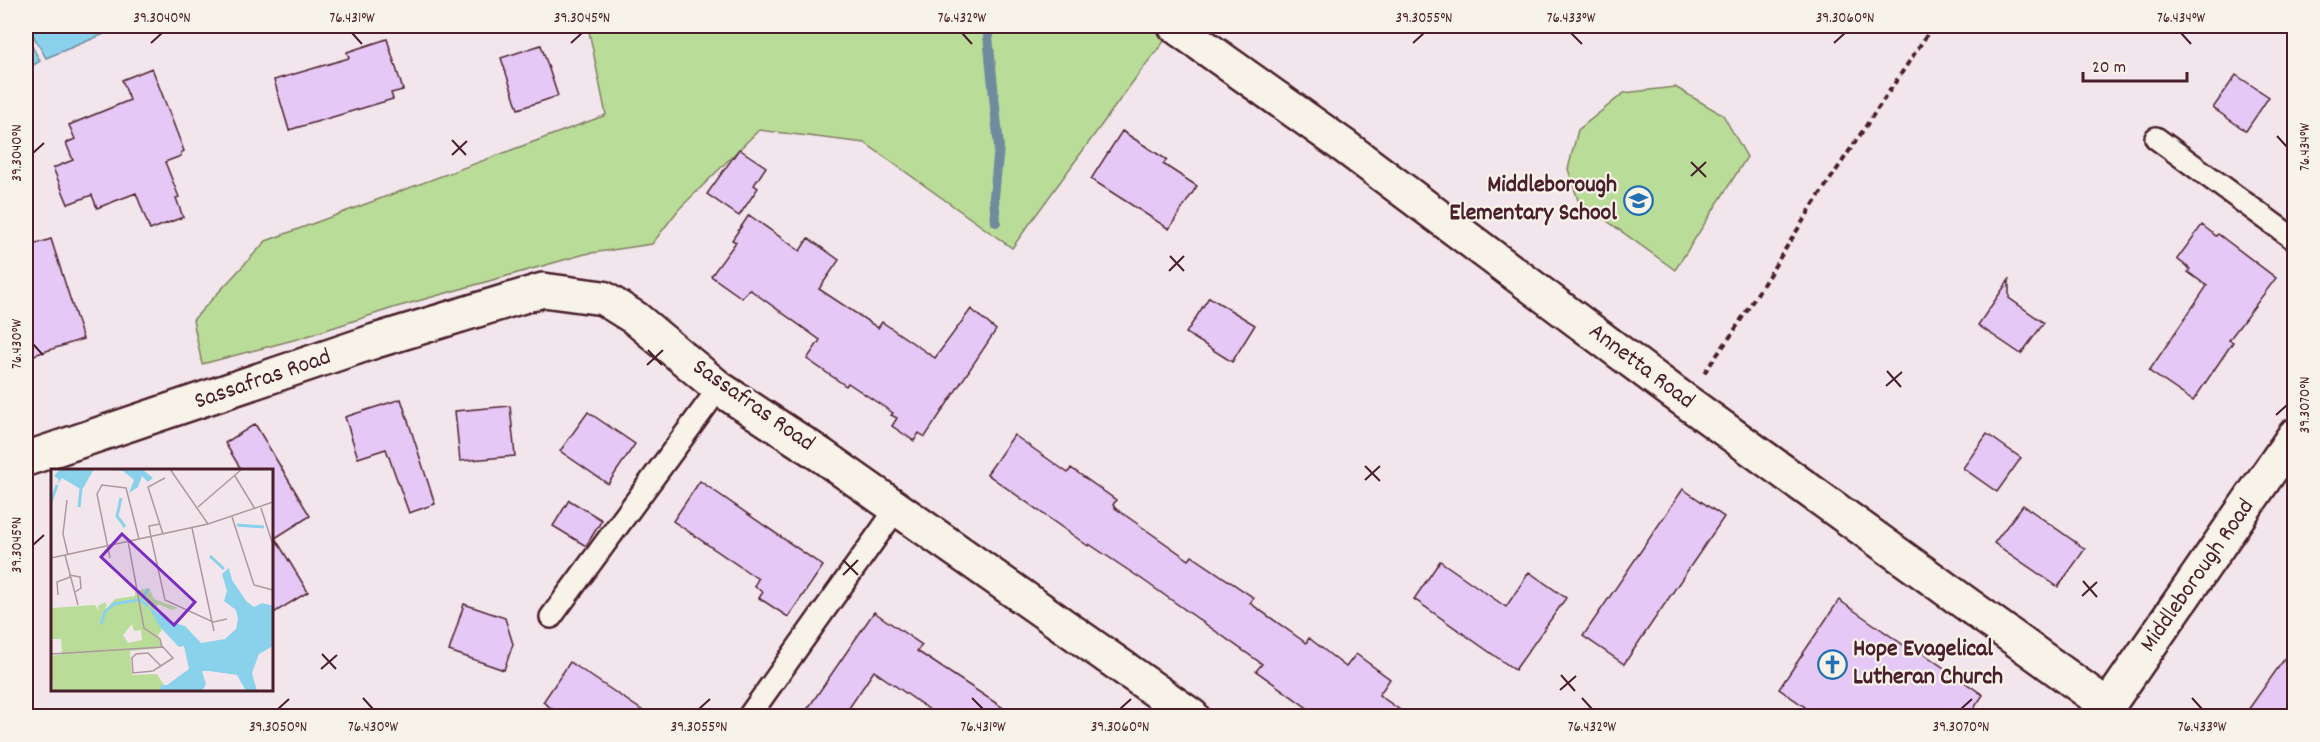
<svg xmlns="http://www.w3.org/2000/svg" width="2320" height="742" font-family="Dekko,sans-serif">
<rect width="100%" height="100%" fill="#f2e6ec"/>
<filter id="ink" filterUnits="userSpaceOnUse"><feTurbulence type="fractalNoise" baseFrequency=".0167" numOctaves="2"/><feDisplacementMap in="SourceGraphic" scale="12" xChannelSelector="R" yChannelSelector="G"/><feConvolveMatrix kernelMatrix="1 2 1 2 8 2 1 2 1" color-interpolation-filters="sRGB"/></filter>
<g filter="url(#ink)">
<!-- green -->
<path fill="#b9dd98" stroke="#827e62" stroke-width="1.5" d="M588,26H1176L1140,72L1012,248L865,143L759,130L679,209L652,244L585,254L393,308L301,338L202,364L193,320L266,241L606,115Z
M1675,87L1723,115L1747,157L1675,270L1578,200L1568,169L1578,130L1624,93Z"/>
<!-- water -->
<path fill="#8ad1eb" stroke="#708a9e" stroke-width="1.5" d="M28,26H102L104,34L46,58Z
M26,35L40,61L26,70Z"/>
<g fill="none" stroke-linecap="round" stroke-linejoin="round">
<!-- stream -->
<path stroke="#708a9e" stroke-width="10" d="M987,26L999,147L994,197L996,222"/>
</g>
<!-- building -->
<path fill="#e6c8f6" stroke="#4a1f2b" stroke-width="1.5" d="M387,39L403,90L391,93L393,99L289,130L274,80L349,58L347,52Z
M541,45L558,96L518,109L501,58Z
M152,68L184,151L181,153V156L165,162L179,197L176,198L183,217L150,230L136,193L97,208L92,195L68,204L53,168L73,160L66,143L75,139L69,125L130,100L122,80Z
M2236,75L2269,97L2246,131L2213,108Z
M1122,131L1167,160L1163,164L1197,186L1169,229L1091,179Z
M739,149L766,167L754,185L758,188L739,216L707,194Z
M749,215L800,251L808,238L839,260L819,289L878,328L882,322L935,358L971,309L996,330L925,437L919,433L914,441L892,426L897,418L891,415L893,413L848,383L846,386L807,359L820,340L749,289L742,298L711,276L736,242L732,240Z
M2202,225L2216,236L2218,234L2276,278L2229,340L2233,342L2193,401L2149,371L2207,286L2188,272L2190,269L2177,259Z
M51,239L83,339L34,355L26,330V247Z
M2009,280V298L2044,323L2021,354L1978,325Z
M1209,297L1255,325L1232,362L1186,333Z
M401,399L435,504L409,513L386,449L358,458L345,417Z
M510,406L515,456L460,461L455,411Z
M588,412L635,444L608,484L560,451Z
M255,424L310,516L275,538L308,592L272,614V471H242L225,443Z
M1987,434L2021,458L1997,492L1963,468Z
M1014,435L1068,473L1071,468L1116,500L1113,505L1115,508L1189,560L1192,556L1254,598L1250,603L1306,643L1309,638L1346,667L1356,654L1390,679L1379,695L1410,717H1320L1256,671L1262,664L1143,580L1089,544L1088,546L987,474Z
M700,481L823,566L788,617L759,598L763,592L754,586L758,579L673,521Z
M1683,489L1724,517L1624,664L1583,636Z
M569,500L602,520L586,546L553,526Z
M2023,505L2085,549L2058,587L1994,543Z
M1440,561L1506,607L1529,572L1566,598L1515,670L1414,599Z
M1839,600L1915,653L1918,650L1983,695L1968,717H1798L1805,707L1779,689Z
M464,604L505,618L513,644L504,670L449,651Z
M874,612L922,645L917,651L1017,717H940L874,671L843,717H802Z
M2295,644V717H2243Z
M570,662L652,717H564L543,702Z"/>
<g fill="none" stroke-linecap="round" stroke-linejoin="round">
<defs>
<path id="lane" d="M2156,138L2294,239
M551,617L719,388
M749,716L897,508"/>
<path id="street" d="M1175,26L1344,146L1673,392L2108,706
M26,459L375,341L543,290L603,298L635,318L719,388L821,455L1192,716
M2101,716L2294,436"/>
</defs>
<!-- lane casing -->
<use href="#lane" stroke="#4a1f2b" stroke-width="26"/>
<!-- street casing -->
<use href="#street" stroke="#4a1f2b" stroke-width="38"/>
<!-- path -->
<path stroke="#4a1f2b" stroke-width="4" stroke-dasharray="6 4.5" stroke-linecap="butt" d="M1704,373L1732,334L1813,205L1933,26"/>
<!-- lane -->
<use href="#lane" stroke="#f7f3e8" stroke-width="21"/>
<!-- street -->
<use href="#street" stroke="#f7f3e8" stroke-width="33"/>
</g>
</g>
<!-- ticks -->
<path fill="none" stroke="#4a1f2b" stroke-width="2" d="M352,33L362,44M962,33L972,44M1571,33L1582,44M2181,33L2191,44M151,43L162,33M571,43L582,33M1413,43L1424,33M1834,43L1845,33M2277,136L2287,147M452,140L466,155M33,153L44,143M452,155L467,141M1691,162L1706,177M1691,176L1706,162M1170,256L1184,271M1169,271L1184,256M33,344L43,355M648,350L662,365M647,365L663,350M1887,371L1901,387M1886,386L1902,372M2276,415L2287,405M1365,466L1380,481M1365,480L1380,466M33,545L44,535M843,560L858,575M843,575L858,560M2083,581L2097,597M2082,596L2097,582M322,654L336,669M321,669L337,655M1561,675L1575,691M1560,690L1576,676M363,698L373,709M972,698L983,709M1582,698L1592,709M2192,698L2202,709M278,709L289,699M699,709L710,699M1120,709L1131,699M1961,709L1972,699"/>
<!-- icons -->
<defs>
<symbol id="school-ring" viewBox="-11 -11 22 22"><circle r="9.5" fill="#f7f3e8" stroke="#1f6fb2" stroke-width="1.5"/><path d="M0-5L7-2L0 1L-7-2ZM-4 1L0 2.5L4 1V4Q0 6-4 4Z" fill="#1f6fb2"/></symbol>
<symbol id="church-ring" viewBox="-11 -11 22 22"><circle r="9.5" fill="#f7f3e8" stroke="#1f6fb2" stroke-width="1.5"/><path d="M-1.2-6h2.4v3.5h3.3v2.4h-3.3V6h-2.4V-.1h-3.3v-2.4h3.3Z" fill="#1f6fb2"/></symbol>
</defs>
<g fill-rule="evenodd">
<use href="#school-ring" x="1622" y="184" width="33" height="33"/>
<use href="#church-ring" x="1816" y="648" width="33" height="33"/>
</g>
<g text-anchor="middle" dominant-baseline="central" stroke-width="4.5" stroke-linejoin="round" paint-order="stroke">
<!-- poi labels -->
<g font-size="24" font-weight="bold" fill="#4a1f2b" stroke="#f7f3e8" text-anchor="end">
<text x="1617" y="186">Middleborough<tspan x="1617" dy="28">Elementary School</tspan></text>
<text x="1853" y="650" text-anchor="start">Hope Evagelical<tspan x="1853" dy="28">Lutheran Church</tspan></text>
</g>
<!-- street labels -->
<g font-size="24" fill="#4a1f2b" stroke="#f7f3e8">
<text transform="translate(1641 367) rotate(37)">Annetta Road</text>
<text transform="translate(263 380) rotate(-19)">Sassafras Road</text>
<text transform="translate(753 406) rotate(35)">Sassafras Road</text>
<text transform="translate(2198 576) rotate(-55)">Middleborough Road</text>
</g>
</g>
<!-- overview -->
<g transform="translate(51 469)">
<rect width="222" height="222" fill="#f2e6ec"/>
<path d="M98,119L103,130L127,139L121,141L107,135L103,143L111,161L107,166L111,179L79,182L81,206L106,205L113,216L109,222H2L0,187L11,185L10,170H0V139L44,136L48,142L47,137L54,133L56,137L52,140L57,138L64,130L84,127V122ZM81,155L83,162L90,161L91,171L77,174L72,166Z" fill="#b9dd98" fill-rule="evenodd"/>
<path d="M9,0H43L31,21L11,9L6,16L8,11L3,7ZM91,0L102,9L97,13L91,7L87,18L78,24L83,11L72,2L59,1ZM178,99L181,111L196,133L203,138L211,134L222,137V177L208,185L201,204L206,222H195L186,206L158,202H151L155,215L151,222H108L110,216H116L138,200L133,177L128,178L109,158L97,137L120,153L134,157L150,174L174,170L185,160L187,150L185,141L173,132L176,122L171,105Z" fill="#8ad1eb"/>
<path fill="none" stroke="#8ad1eb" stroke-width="3" d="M70,29L66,47L74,58M0,33L6,16M28,38L30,20M186,56L213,58M159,87L173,100M97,137L89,131L98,120M50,155L54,143L63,135L87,131"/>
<path fill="none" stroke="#af969f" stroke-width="1.5" d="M119,0L157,55M184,7L204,40M16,31L12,65L17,86M147,38L191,0M210,39L222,76M181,48L203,116L222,121M141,59L163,162M112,65L97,18L114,9M100,68L114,131L162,153L176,150M100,68L98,57L109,55M77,72L93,159L109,170L111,178M14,86L27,136M0,89L157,55L222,33M59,89L46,25L51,16L75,19L88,70M18,106L29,108L30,119L24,123M7,126L6,113L19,108M0,185L112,178L122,189L102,202L82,204L81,189L85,185L97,184L110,197"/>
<path fill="#7b2cbf" fill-opacity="0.15" stroke="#7b2cbf" stroke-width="3" d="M71,65L144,133L123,156L50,88Z"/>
<rect width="222" height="222" fill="none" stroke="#4a1f2b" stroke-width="3"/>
</g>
<!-- margin -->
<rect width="2320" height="742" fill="none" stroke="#f7f3e8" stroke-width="66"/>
<!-- scale -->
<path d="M2083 72v9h104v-9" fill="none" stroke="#4a1f2b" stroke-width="3"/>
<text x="2092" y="72" font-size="18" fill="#4a1f2b" stroke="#f7f3e8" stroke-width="4.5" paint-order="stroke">20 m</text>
<rect x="33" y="33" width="2254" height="676" fill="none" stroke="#4a1f2b" stroke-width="2"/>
<g font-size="15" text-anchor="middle" fill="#4a1f2b">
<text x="162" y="22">39.3040°N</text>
<text x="352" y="22">76.431°W</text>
<text x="582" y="22">39.3045°N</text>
<text x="962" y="22">76.432°W</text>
<text x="1424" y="22">39.3055°N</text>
<text x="1571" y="22">76.433°W</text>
<text x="1845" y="22">39.3060°N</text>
<text x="2181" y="22">76.434°W</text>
<text transform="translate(2304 147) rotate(-90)" y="5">76.434°W</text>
<text transform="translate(16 153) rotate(-90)" y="5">39.3040°N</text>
<text transform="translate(16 344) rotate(-90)" y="5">76.430°W</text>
<text transform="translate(2304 405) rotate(-90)" y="5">39.3070°N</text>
<text transform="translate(16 545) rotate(-90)" y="5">39.3045°N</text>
<text x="278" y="731">39.3050°N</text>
<text x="373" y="731">76.430°W</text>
<text x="699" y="731">39.3055°N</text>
<text x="983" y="731">76.431°W</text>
<text x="1120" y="731">39.3060°N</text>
<text x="1592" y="731">76.432°W</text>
<text x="1961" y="731">39.3070°N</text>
<text x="2202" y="731">76.433°W</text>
</g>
</svg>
